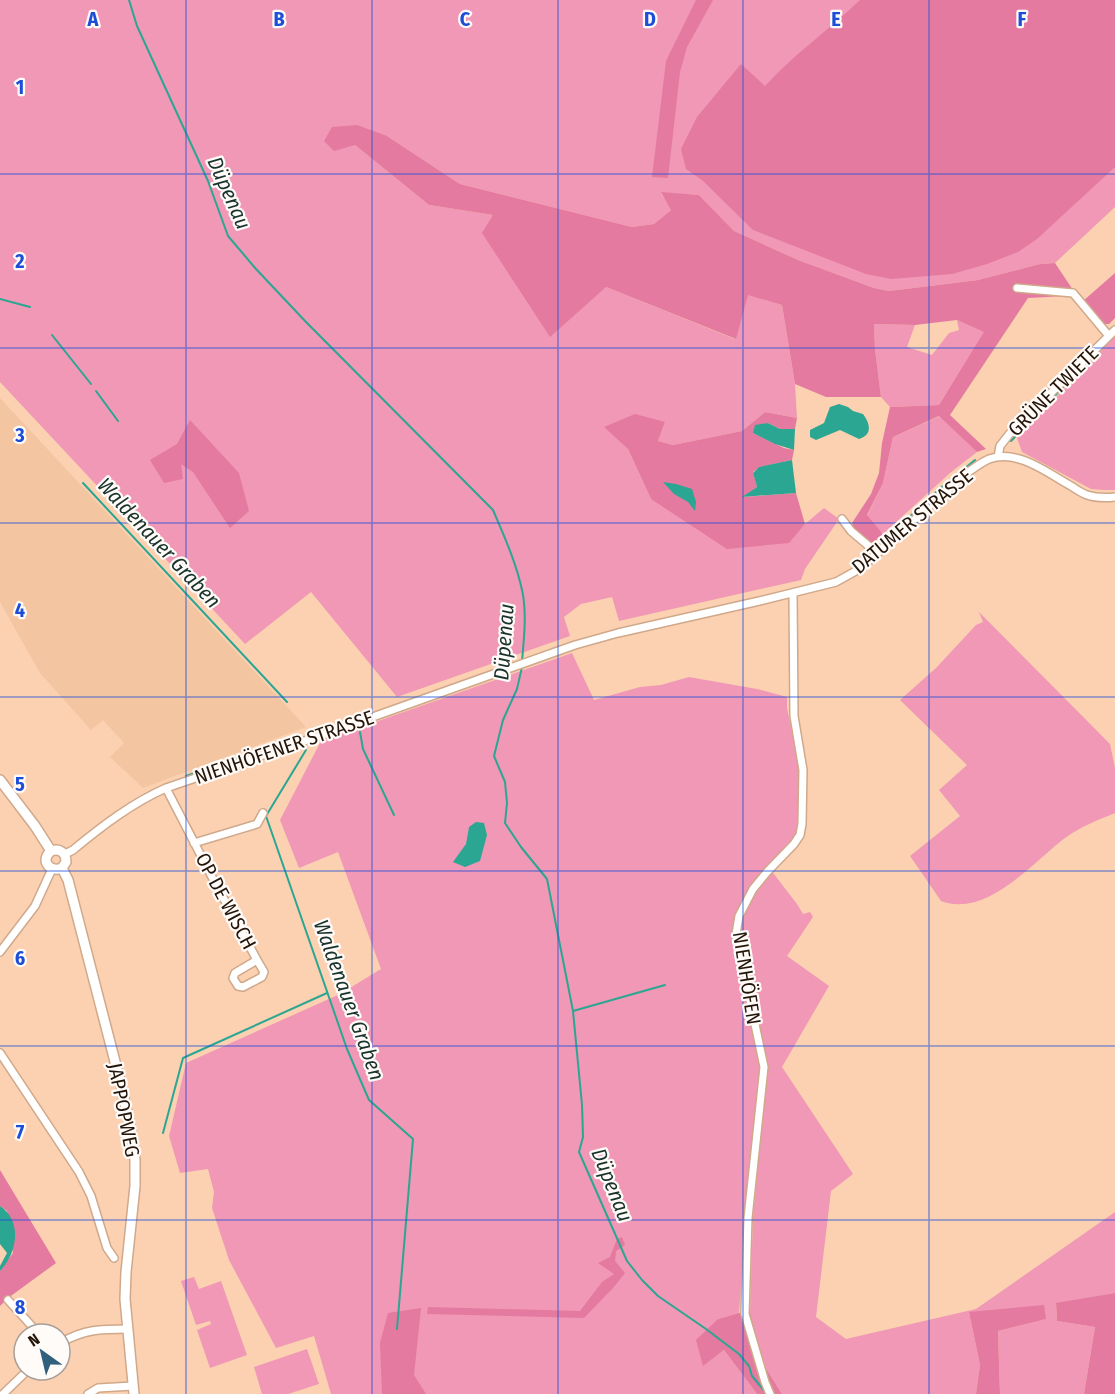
<svg xmlns="http://www.w3.org/2000/svg" width="1115" height="1394" font-family="'Fira Sans Condensed',sans-serif">
<rect width="100%" height="100%" fill="#fbd1b2"/>
<!-- built -->
<path fill="#f4c5a1" d="M0,398L306,727L143,788L110,757L124,743L103,720L91,730L40,673L0,602Z"/>
<!-- green -->
<path fill="#f098b5" d="M0,0H1115V207L1055,263L1040,264L978,280L889,291L874,288L798,260L734,231L699,195L661,193L672,209L654,224L632,227L460,184L387,136L334,151L355,145L429,205L493,215L606,287L735,339L747,294L782,305L795,384L797,418L765,412L742,431L673,445L658,441L665,422L605,427L628,449L651,499L788,543L805,524L824,508L839,519L805,569L801,580L619,621L612,597L581,604L564,617L570,636L397,697L311,592L245,644L0,382Z
M957,320L985,332L939,405L890,407L881,397L875,349L874,324L915,325L907,347L932,355L949,333L959,330Z
M1115,336V490H1104L1091,489L1022,452L1017,438Z
M940,416L977,452L950,473L883,534L867,516L883,483L893,437Z
M979,612L1110,744L1115,768V813C1098,820 1080,827 1065,838C1032,863 987,918 941,901L910,856L960,816L939,790L967,765L900,700L936,668L976,625L983,622Z
M572,653L594,700L640,687L661,685L689,677L757,689L787,697V708L800,771L802,822L788,847L770,869L797,904L803,914L810,912L813,917L787,956L829,986L782,1067L853,1174L831,1191L816,1317L846,1339L976,1309L1115,1212V1293L1056,1304L1057,1321L1095,1327L1084,1394H1000L998,1331L1045,1319L969,1312L980,1365L976,1394H782L764,1365L750,1312L753,1217L763,1113L756,1114L746,1220L739,1313L718,1319L704,1365L724,1350L757,1394H331L314,1336L276,1348L229,1260L212,1208L214,1192L208,1169L180,1173L169,1136L186,1063L340,994L381,969L338,852L299,868L280,820L321,741Z
M194,1277L199,1289L221,1281L247,1355L210,1368L197,1330L211,1324L210,1321L196,1325L181,1281Z
M307,1349L319,1384L288,1394H262L254,1367Z"/>
<!-- forest -->
<path fill="#e47a9f" d="M696,0H713L687,47L680,72L668,178L652,177L666,61Z
M860,0H1115V167L1037,239L1018,252L987,264L952,274L891,279L866,274L753,230L702,180L686,169L681,149L697,117L741,64L765,86C793,55 829,30 860,0Z
M357,125L387,136L460,184L632,227L654,224L671,210L661,192L699,195L734,231L798,260L874,288L889,291L978,280L1040,264L1055,263L1073,290L1065,296L1028,298L950,415L986,449L977,452L939,416L893,437L883,483L867,515L883,534L872,544L855,531L852,523L871,494L879,473L882,443L890,407L939,405L984,332L957,320L915,325L874,324L875,349L881,397H826L795,384L782,305L748,295L736,339L606,287L550,337L482,233L493,215L429,205L355,145L334,151L324,141L332,127Z
M1115,273V318L1109,324H1103L1083,301Z
M765,412L797,418L795,429H780L768,423L753,433L784,448L794,450L792,460L760,467L753,472L757,487L743,497L796,493L805,524L789,543L727,549L651,499L628,449L604,427L635,414L665,422L658,441L673,445L742,431Z
M190,420L239,473L249,511L230,528L193,472L181,464L183,479L164,483L150,460L177,444Z
M0,1170L56,1263L8,1298L0,1306V1271L13,1253L7,1211L0,1206Z
M622,1237L625,1245L616,1251L615,1261L625,1273L613,1288L584,1318L427,1314L428,1307L580,1311L602,1282L614,1274L598,1263L610,1257L617,1239Z
M1115,1293V1394H1084L1095,1327L1057,1321L1056,1303Z
M1044,1305L1046,1319L998,1331L1000,1394H976L980,1365L969,1312Z
M421,1308L414,1375L426,1394H382L380,1343L388,1313Z
M750,1312L764,1365L782,1394H757L724,1350L703,1366L696,1340L718,1319L739,1313Z"/>
<!-- water -->
<path fill="#2ba692" d="M839,404L848,407L853,411L863,414C870,423 873,435 859,439L840,430L816,440L810,437V430L824,423L830,407Z
M768,423L780,429H795L794,450L775,444L753,433L755,425Z
M792,460L796,493L742,497L757,487L753,473L759,467Z
M663,482L676,484L692,489L696,502L695,511L688,502L674,494Z
M476,822L484,823L487,835L480,861L465,867L453,862L466,844L469,827Z
M0,1206C23,1221 17,1254 0,1271V1266L7,1253L0,1244Z"/>
<g fill="none" stroke-linecap="round" stroke-linejoin="round">
<!-- stream -->
<path stroke="#2ba692" stroke-width="2" d="M129,0L137,26L208,181L228,236L256,269L306,322L493,510C504,536 516,562 522,590C527,612 524,639 522,661
M0,299L30,307
M52,335L91,384
M96,391L118,421
M1011,441L1073,377
M83,483L287,702
M879,545L943,486L975,460
M522,667L517,689L503,720L494,756L505,782L507,803L505,823L521,847L547,879L573,1011L582,1105L583,1137L579,1152L627,1261L642,1280L658,1296L706,1329L739,1354L749,1366L752,1376L767,1394
M360,732L363,749L394,815
M306,750L266,816L347,1049L369,1100L413,1139L397,1329
M186,776L283,742
M573,1011L665,985
M163,1133L183,1058L327,993"/>
<defs>
<path id="minor" d="M1017,288L1073,293L1109,336
M998,457L1000,446L1011,432L1115,330
M842,519L851,531L877,553
M166,788L212,877L257,960
M194,843L257,824L263,813
M65,854L73,850C102,826 132,803 166,788L322,735L575,645L618,633L755,602L828,584L836,582L854,572L870,560L965,474C973,469 980,463 989,459C1018,449 1046,472 1071,486C1076,489 1081,493 1087,495C1096,498 1106,498 1115,497
M0,952L35,906L52,869
M257,960L264,972L262,977L243,987L238,986L233,978L235,973Z
M0,1053L79,1172L91,1196L107,1248L114,1258
M8,1300L39,1334
M60,1343C85,1329 100,1329 128,1329
M3,1394L28,1370
M88,1394L98,1388L133,1386
M770,1394L765,1382L745,1314L748,1218L764,1067L736,934L739,916L753,889L767,872L794,844L800,835L802,824L803,770L794,716L793,593"/>
<path id="tertiary" d="M0,780L35,826L51,851
M51,851C40,860 49,873 62,868
M51,851C59,848 66,852 66,862L62,868
M62,868L68,880L120,1081L132,1135L135,1160V1186L126,1272L125,1299L134,1394"/>
</defs>
<!-- minor casing -->
<use href="#minor" stroke="#d0a88a" stroke-width="10"/>
<!-- tertiary casing -->
<use href="#tertiary" stroke="#d0a88a" stroke-width="12"/>
<!-- minor -->
<use href="#minor" stroke="#fff" stroke-width="7"/>
<!-- tertiary -->
<use href="#tertiary" stroke="#fff" stroke-width="9"/>
</g>
<!-- grid -->
<path fill="none" stroke="#1d4ed8" stroke-width="1.5" stroke-opacity="0.55" d="M186,0V1394M372,0V1394M558,0V1394M743,0V1394M929,0V1394M0,174H1115M0,348H1115M0,523H1115M0,697H1115M0,871H1115M0,1046H1115M0,1220H1115"/>
<g text-anchor="middle" dominant-baseline="central" stroke-width="4.5" stroke-linejoin="round" paint-order="stroke">
<!-- street labels -->
<g font-size="20" fill="#231509" stroke="#fffbf8">
<text transform="translate(1053 391) rotate(-45)">GRÜNE TWIETE</text>
<text transform="translate(912 521) rotate(-40)">DATUMER STRASSE</text>
<text transform="translate(284 747) rotate(-19)">NIENHÖFENER STRASSE</text>
<text transform="translate(226 901) rotate(62)">OP DE WISCH</text>
<text transform="translate(747 978) rotate(81)">NIENHÖFEN</text>
<text transform="translate(124 1110) rotate(79)">JAPPOPWEG</text>
</g>
<!-- water labels -->
<g font-size="21" font-style="italic" fill="#18322d" stroke="#fffbf8">
<text transform="translate(229 193) rotate(66)">Düpenau</text>
<text transform="translate(159 543) rotate(47)">Waldenauer Graben</text>
<text transform="translate(504 642) rotate(-86)">Düpenau</text>
<text transform="translate(349 1000) rotate(70)">Waldenauer Graben</text>
<text transform="translate(612 1185) rotate(68)">Düpenau</text>
</g>
</g>
<g font-size="20" text-anchor="middle" font-weight="bold" fill="#1d4ed8" stroke="#fffbf8" stroke-width="4.5" stroke-linejoin="round" paint-order="stroke">
<text x="93" y="26">A</text>
<text x="279" y="26">B</text>
<text x="465" y="26">C</text>
<text x="650" y="26">D</text>
<text x="836" y="26">E</text>
<text x="1022" y="26">F</text>
<text x="20" y="94">1</text>
<text x="20" y="268">2</text>
<text x="20" y="442">3</text>
<text x="20" y="617">4</text>
<text x="20" y="791">5</text>
<text x="20" y="965">6</text>
<text x="20" y="1139">7</text>
<text x="20" y="1314">8</text>
</g>
<!-- north arrow -->
<g transform="translate(42 1352) rotate(326)"><circle r="28" fill="#fffbf8" stroke="#a79f98" stroke-width="1.5"/>
<path d="M0-4.5L10 22L0 15L-10 22Z" fill="#30607e"/>
<text y="-9" font-size="16" font-weight="bold" text-anchor="middle" fill="#231509">N</text>
</g>
</svg>
